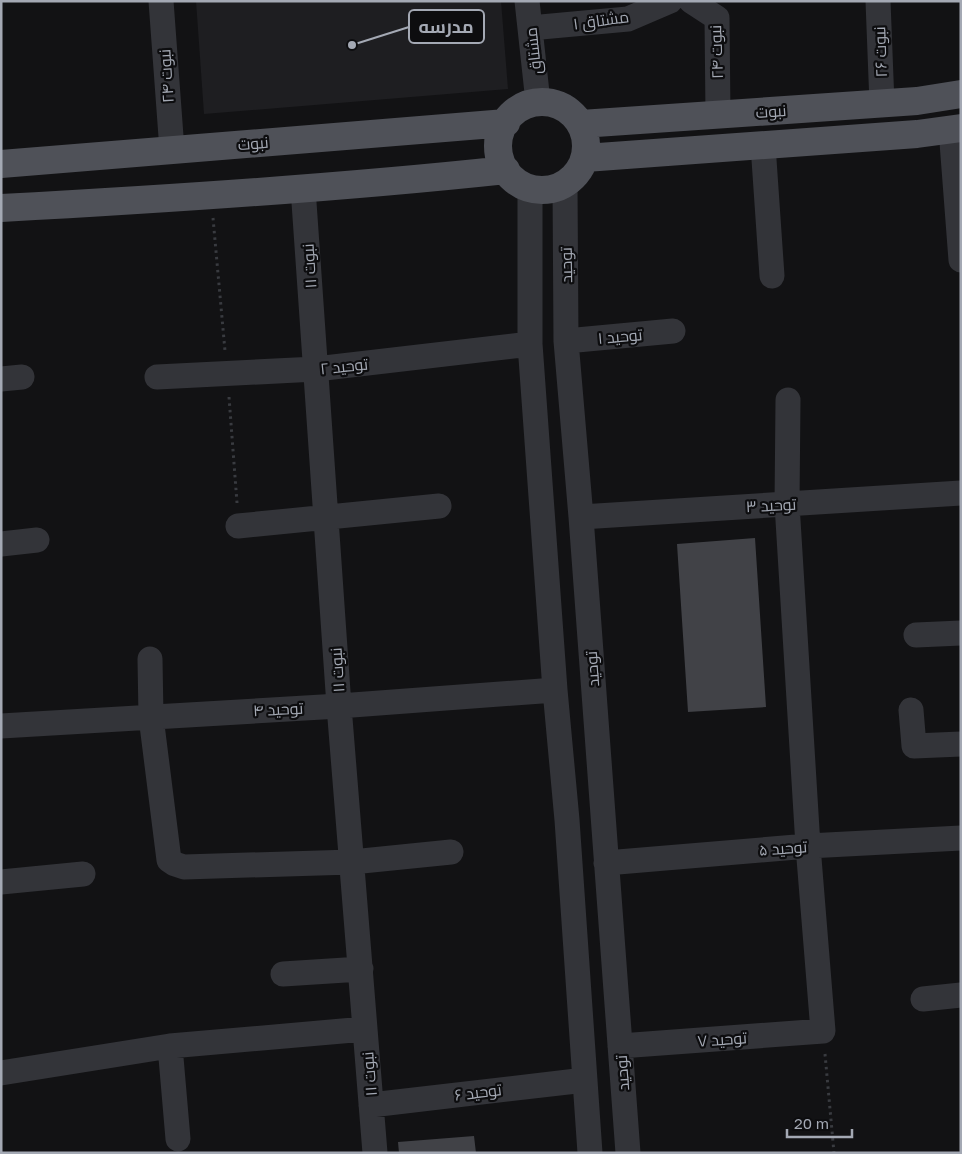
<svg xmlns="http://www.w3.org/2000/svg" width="962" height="1154" font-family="'Golos Text',Cairo,sans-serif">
<rect width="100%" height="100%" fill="#121214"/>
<!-- built -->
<path fill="#1e1e21" d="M196,1H501L508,89L204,114Z"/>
<!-- building -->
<path fill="#414247" d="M755,538L766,707L688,712L677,544Z
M474,1136L476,1153H399L398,1142Z"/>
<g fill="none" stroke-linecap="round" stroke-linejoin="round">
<!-- path -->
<path stroke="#393b40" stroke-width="3" stroke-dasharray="2.5 4" stroke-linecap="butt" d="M213,218L225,351
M229,397L237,503
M825,1054L834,1153"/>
<!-- minor -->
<path stroke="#333439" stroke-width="25" d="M161,1L172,150
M527,1L538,102
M691,1L717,18L718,115
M878,1L882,104
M530,28L628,19L670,1
M951,129L961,260
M763,145L772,276
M565,185L566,341L581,517L628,1153
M303,188L339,706L375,1153
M530,189V344L555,690L567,820L590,1153
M566,341L673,331
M157,377L316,369L530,344
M1,379L22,377
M581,517L961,493
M238,526L439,506
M1,544L37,540
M916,635L961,633
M150,659L151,717L169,860L175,864L184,867L352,862L451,852
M911,710L914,746L961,744
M1,726L339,706L555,690
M606,863L808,846L961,838
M1,882L83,874
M283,974L361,969
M923,999L961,995
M170,1046L178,1139
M620,1046L823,1031L808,846L787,504L788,400
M1,1073L170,1046L365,1029
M371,1105L585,1080"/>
<!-- major -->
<path stroke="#4f5158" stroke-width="28" d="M498 146a44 44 0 1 1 88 0a44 44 0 1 1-88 0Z
M581,124L917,101L961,94
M585,158L917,134L961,128
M1,164L506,123
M1,208C169,199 338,188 506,170"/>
</g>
<g text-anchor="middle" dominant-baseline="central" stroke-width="4.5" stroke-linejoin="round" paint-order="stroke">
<!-- street labels -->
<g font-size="16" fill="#a4a9b4" stroke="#0d0d0f">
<text transform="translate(601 20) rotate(-8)">مشتاق ۱</text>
<text transform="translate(533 51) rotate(-96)">مشتاق</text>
<text transform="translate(716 52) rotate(-92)">نبوت ۲۴</text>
<text transform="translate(880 52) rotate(-92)">نبوت ۲۶</text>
<text transform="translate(166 76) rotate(-94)">نبوت ۲۴</text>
<text transform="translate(771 111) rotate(-4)">نبوت</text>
<text transform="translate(253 143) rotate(-5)">نبوت</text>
<text transform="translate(566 265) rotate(-91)">توحید</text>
<text transform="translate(309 266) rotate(-94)">نبوت ۱۱</text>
<text transform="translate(620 336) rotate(-5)">توحید ۱</text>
<text transform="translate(344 366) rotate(-6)">توحید ۲</text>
<text transform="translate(771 505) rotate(-3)">توحید ۳</text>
<text transform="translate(592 669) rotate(-94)">توحید</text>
<text transform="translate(337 670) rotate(-94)">نبوت ۱۱</text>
<text transform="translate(278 709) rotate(-3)">توحید ۴</text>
<text transform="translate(783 848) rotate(-4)">توحید ۵</text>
<text transform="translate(722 1039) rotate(-4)">توحید ۷</text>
<text transform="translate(622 1073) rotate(-94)">توحید</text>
<text transform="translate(369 1074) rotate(-95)">نبوت ۱۱</text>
<text transform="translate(478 1092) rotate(-7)">توحید ۶</text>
</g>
</g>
<!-- callouts -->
<path fill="none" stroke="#a4a9b4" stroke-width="2" d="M352 45L409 27"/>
<circle fill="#a4a9b4" stroke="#0d0d0f" stroke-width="2" cx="352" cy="45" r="5"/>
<rect fill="#0d0d0f" stroke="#a4a9b4" stroke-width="2" x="409" y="10" width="75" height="33" rx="5"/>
<g font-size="18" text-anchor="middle" font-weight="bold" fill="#a4a9b4">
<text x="446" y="33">مدرسه</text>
</g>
<!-- border -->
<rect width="962" height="1154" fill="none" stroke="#a4a9b4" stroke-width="5"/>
<!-- scale -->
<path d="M787 1129v8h65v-8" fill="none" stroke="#a4a9b4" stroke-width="2.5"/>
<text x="794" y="1129" font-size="15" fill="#a4a9b4" stroke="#0d0d0f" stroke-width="4" paint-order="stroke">20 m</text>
</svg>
